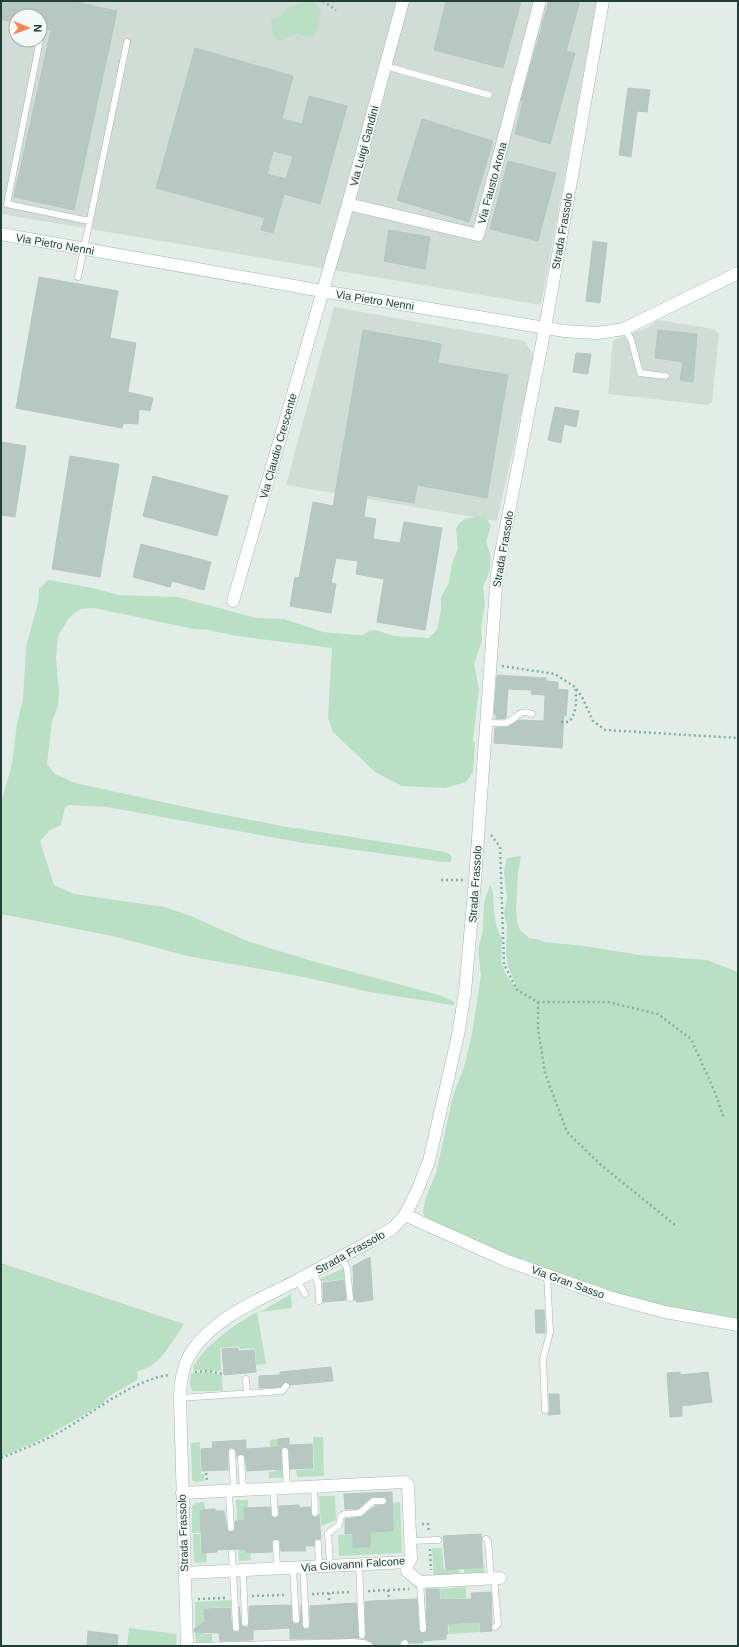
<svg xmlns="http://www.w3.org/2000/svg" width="739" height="1647" font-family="Arial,sans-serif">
<rect width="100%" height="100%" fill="#e2ede8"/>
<!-- built -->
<path fill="#d0ddd7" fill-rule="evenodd" d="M1,1H597L541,305L1,214ZM16,16H40V40H16Z
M334,307L524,341L534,356L497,521L286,485Z
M658,320L714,329L719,334L712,402L707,405L608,394L613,340L647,328Z"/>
<!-- green -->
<path fill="#b9dfc5" d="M307,1C315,1 318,5 321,12C319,20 319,28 314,37L308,38L297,33L281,41H278L273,34L271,20L283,15L285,9Z
M477,516L486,517L491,526L486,541L491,558L489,573L483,587L485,604L481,627L482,641L474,664L479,689L473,740L475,744L473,772L466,782L445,788L402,786L375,772L333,732L328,718L332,648L237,636L208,630L194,629L94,608L80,609L69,618L58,636L56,657L59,692L58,706L52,721L47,764L55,774L75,783L204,811L282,826L447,852L452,857L451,862H443L298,842L107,807L69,805L65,808L61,825L50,830L40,841L54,885L74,894L164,907L191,916L247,941L312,961L439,995L455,1002L453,1005L370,992L294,975L187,956L117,937L1,914V804L12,764L17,724L23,699L26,647L38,603L39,589L48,580L93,588L119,595L178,597L256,618L284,619L323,632L357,635H363L369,631L375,630L395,636L429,638L437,630L441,611V597L449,583L452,563L458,549L456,529C459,522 465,517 473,518Z
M521,856L518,872L516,906L517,922L520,930L529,938L537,939L544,942L584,946L640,955L707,960L738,972V1321L631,1299L539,1269L525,1259H514L502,1252L488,1248L469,1237L426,1220L423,1212L425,1200L436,1173L453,1096L464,1067L472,1034L481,975L478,949L483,930L484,903L490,885L493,892L494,912L496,924L499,933L502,937L501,961L505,973L514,986L516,985L508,966L506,954L507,926L504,913L507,899L504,872L507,858Z
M1,1263L184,1324C172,1341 160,1368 137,1371L138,1376L137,1380L108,1397L102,1404L42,1439L1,1457Z
M344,1268L345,1279L320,1282V1279Z
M291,1294L292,1308L260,1312Z
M257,1312L266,1364L256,1365L255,1348L240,1349L239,1346L220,1348L221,1371L194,1370L193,1367C205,1345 235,1324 257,1312Z
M208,1372L222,1375L223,1391H192L190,1385L191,1374L193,1373Z
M313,1437H323L324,1476L297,1477L296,1470L314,1469Z
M278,1439V1449H281L283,1478H269V1472L275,1471L274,1447H270V1440Z
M200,1442L201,1474H204V1481L195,1482L192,1479L191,1443Z
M319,1496H335L336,1520L321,1526Z
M236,1500H248V1507L244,1508L247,1554H250L251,1560L239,1561Z
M204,1502L205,1509L200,1510L201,1533H192V1506L195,1503Z
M400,1502L402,1553L339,1556L338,1535H353V1547H370V1532H393V1503Z
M193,1534H200L201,1553H206L207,1562L196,1563L194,1561Z
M432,1548H442L444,1570L459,1569L460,1577L434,1579Z
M484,1567V1575L464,1577V1569Z
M465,1587L466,1589V1598L449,1599L450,1624L479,1623V1632L449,1634L448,1619H442L440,1589Z
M231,1600V1607L204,1608V1626L195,1627V1602Z
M129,1628L177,1634L176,1646H127Z
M204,1629V1634H212V1643L196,1642L195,1632H198V1630Z"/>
<!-- building -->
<path fill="#b7c8c2" stroke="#b4c7c0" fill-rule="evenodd" d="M1,1H71L117,11L74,210L14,197L51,30L40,28V16H16V23L1,19Z
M446,1H521L503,68L434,50Z
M549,1H580L566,51L575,53L550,144L515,134L523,101H521Z
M195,48L293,76L282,119L302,124L309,96L347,106L320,204L284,194L273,233L261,230L265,218L156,188ZM273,151L293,156L286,179L267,174Z
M628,88L650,90L647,112L637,111L631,157L619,155Z
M422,119L493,141L469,222L397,200Z
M508,161L556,173L538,241L490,229Z
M389,230L430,237L425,269L384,261Z
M593,241L607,243L600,303L586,301Z
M39,277L118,291L110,338L136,343L128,392L153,398L150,411L139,409L138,424L123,423L122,428L16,408Z
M363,330L441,344L438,363L508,375L487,498L417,485L414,503L367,495L364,517L376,519L373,539L400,543L404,522L442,528L425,630L377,622L384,579L356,574L358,561L336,558L331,583L336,584L331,613L290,606L295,577L299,578L313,502L333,506Z
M658,330L697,334L693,382L680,380L683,362L655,358Z
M576,353L591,354L588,374L573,372Z
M555,407L579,411L576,427L564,424L561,443L548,440Z
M1,442L26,446L15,517L1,515Z
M70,456L119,464L100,577L52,569Z
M153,476L228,496L217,536L143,516Z
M141,544L211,562L204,590L172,581L170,587L133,577Z
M497,675L546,678V681L558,682V689L568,690L566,716L564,715L562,748L494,743L495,728L508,727L519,720L544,721L545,695L531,694L532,690L508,689L506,718L496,719V714H494Z
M370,1257L373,1300L356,1302V1300H354L353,1266Z
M344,1280L346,1300L323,1302V1283Z
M535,1310H544L545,1333H536Z
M238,1348V1351L254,1350L256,1372L224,1375L222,1349Z
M331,1367L333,1381L290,1385L286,1382L280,1387L259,1388V1376L280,1375V1372Z
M680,1372V1375L708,1372L712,1402L682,1406V1416L670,1417L667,1373Z
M549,1394H559L560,1414L548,1415L550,1410Z
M289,1438V1445L312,1444L313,1468L290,1469L289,1450L285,1447H282L281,1451V1469L247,1471L245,1456L240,1454L237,1457L236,1450L232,1448H229L228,1452V1470L202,1471L201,1449L213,1448L212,1442L246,1440V1449L279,1447L278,1439Z
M392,1492L393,1531L370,1532V1547H353V1534H345V1519L361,1517L375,1506L385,1505L387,1501L385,1497H372L358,1509H345L344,1494Z
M299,1505L300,1508L310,1507L311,1514L313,1517H317L319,1514L321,1539H315L314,1546H305L306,1551H281L280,1541L276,1539L272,1541V1552L247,1553L246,1549H232L217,1550V1552L202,1553L200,1510L215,1509V1511H224L227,1529L231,1532L235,1530V1521L245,1520L244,1508L270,1507L271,1516L275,1518L279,1516V1506Z
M481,1534L483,1567L446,1570L443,1536Z
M426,1589H439L440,1600L472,1599L471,1593L491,1592L492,1621L491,1628L492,1631L480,1632V1622L447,1624L448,1634H446V1639L422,1641L423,1643H409L408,1640L405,1639L401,1640L399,1646H374L372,1642L365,1639L366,1635L365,1602L370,1601L417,1599L419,1630L421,1633L426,1632L427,1629Z
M356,1603L359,1638L290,1639V1628L253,1630V1640L220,1641L219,1633L194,1632V1629L205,1622L204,1609L230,1608L232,1629L236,1632H239L240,1628L239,1607L241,1624L245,1627H248L249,1623V1606L291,1605L292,1621L296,1624L300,1622L301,1606L302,1626L306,1629H309L310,1625V1606Z
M88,1631L118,1635L117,1646H87Z"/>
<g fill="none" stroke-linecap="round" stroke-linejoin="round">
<defs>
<path id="service" d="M40,40L7,204L89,221
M385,66L489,95
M78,277L127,42
M624,329L631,339L640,373L666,376
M486,722C492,723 499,724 506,723C517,720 517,708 532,714
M341,1257L347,1268L350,1298
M312,1272L318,1282L319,1301
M297,1280L305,1294
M246,1379L247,1394
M180,1398L282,1391L286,1386
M545,1410L543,1359L550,1332L547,1275
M285,1451L287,1488
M232,1452L234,1490
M241,1458L243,1490
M314,1487L315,1513
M273,1489L275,1514
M229,1491L231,1528
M486,1539L488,1541L491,1578
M410,1541L438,1540
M276,1543L277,1569
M318,1543L319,1566
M232,1553L236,1628
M359,1564L362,1635
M330,1566L328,1533L339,1525L341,1516L344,1514L360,1513L373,1501H383
M303,1567L306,1625
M293,1568L296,1620
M243,1570L245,1623
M494,1578L498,1624L495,1627
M420,1582L423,1629
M191,1646L353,1642L364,1643L370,1646
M403,1646L405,1643"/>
<path id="minor" d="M348,204L478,235L540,1
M233,601L348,204L403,1
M405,1215L505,1260L609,1297L665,1312L738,1325
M182,1493L405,1482L408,1485L411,1559L409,1562L185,1573
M406,1562L407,1571L420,1582L500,1578
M187,1646L180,1398C180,1383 182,1368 190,1354C213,1318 258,1300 294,1282C320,1268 346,1254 373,1240L393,1228L405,1215L417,1191L429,1161L458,1035L465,992L475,880L497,573L545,328L603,1"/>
<path id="tertiary" d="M1,234L322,291L564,331L597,333L624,329L738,273"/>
</defs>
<!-- service casing -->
<use href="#service" stroke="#a4b5b0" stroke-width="7"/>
<!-- minor casing -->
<use href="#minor" stroke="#a4b5b0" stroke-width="13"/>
<!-- tertiary casing -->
<use href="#tertiary" stroke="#a4b5b0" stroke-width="13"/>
<!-- path -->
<path stroke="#80b3a5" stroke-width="2.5" stroke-dasharray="2 3" stroke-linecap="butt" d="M323,1L336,10
M502,666L555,674L575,687L582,697L593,721L605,730L738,738
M561,722H568C577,716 577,697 575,687
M491,835L500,847L504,964L517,990L538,1002H608L658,1014L691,1039L714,1090L724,1118
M441,880H463
M538,1002V1028L545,1073L567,1132L601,1165L675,1225
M195,1372L208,1371L223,1374
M1,1458C21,1450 41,1442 60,1432C93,1413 132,1380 169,1375
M206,1473L207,1481
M422,1524H428L429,1532
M430,1549L431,1570
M388,1590L389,1599
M368,1591L409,1589
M329,1593V1603
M312,1594L351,1592
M252,1596L285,1595
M198,1599L225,1598"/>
<!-- service -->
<use href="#service" stroke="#fff" stroke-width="6"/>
<!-- minor -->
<use href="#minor" stroke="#fff" stroke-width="12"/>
<!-- tertiary -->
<use href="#tertiary" stroke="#fff" stroke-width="12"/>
</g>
<g text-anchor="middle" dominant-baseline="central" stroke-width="3" stroke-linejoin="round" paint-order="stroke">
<!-- street labels -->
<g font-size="11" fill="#213f38" stroke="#f3f9f6">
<text transform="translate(364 146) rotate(-75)">Via Luigi Gandini</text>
<text transform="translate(492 183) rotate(-75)">Via Fausto Arona</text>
<text transform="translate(562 231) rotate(-80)">Strada Frassolo</text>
<text transform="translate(55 244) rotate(10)">Via Pietro Nenni</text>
<text transform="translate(375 300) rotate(9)">Via Pietro Nenni</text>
<text transform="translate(278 446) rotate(-74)">Via Claudio Crescente</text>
<text transform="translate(503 549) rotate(-80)">Strada Frassolo</text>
<text transform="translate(475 884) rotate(-86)">Strada Frassolo</text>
<text transform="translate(350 1252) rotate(-29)">Strada Frassolo</text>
<text transform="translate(568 1282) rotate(20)">Via Gran Sasso</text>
<text transform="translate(183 1533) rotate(-92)">Strada Frassolo</text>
<text transform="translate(353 1564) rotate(-4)">Via Giovanni Falcone</text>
</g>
</g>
<!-- border -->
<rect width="739" height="1647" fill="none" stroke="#213f38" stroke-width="4"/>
<!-- north arrow -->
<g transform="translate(28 28) rotate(91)"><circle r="19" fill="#f3f9f6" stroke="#9fafaa"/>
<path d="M0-3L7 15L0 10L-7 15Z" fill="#fa8352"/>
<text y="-6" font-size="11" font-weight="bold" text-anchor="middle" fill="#213f38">N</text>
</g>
</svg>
